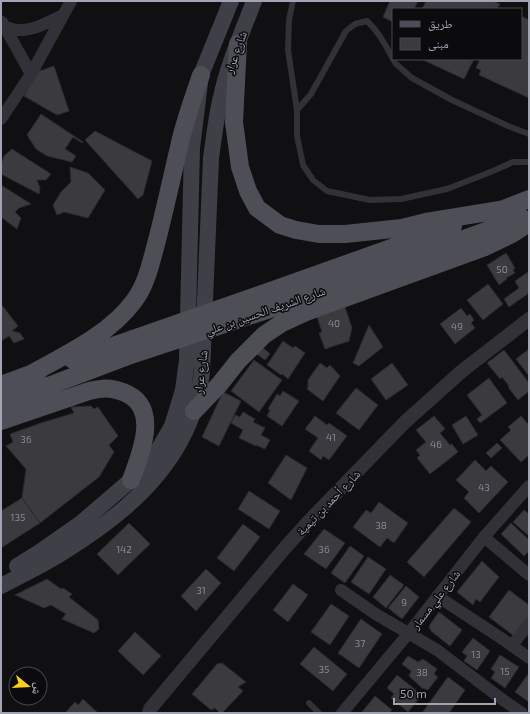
<svg xmlns="http://www.w3.org/2000/svg" width="530" height="714" font-family="'Exo 2','Noto Naskh Arabic',sans-serif">
<rect width="100%" height="100%" fill="#101012"/>
<!-- building -->
<path fill="#3a3a3f" stroke="#2b2a2e" d="M390,1H418L414,9H393V22L383,17Z
M426,1H493L500,4L497,9H422Z
M521,16L529,20V98L479,75L481,70L476,68L480,59H521Z
M421,59H474L464,79Z
M54,66L69,111L57,115L24,96L37,72Z
M41,114L83,142L82,143L73,137L65,149L76,156L72,162L47,156L36,149L27,135Z
M95,131L152,161L143,195L138,199L85,140Z
M12,149L51,174L46,180H37L40,188L39,194L1,174V165L4,156Z
M70,167L88,173L105,190L88,218L64,212L57,215L53,205L61,192L71,182Z
M1,185L31,204L19,208L15,212L21,218L17,229L1,217Z
M506,253L515,268L513,270L515,273L506,278L507,279L499,285L487,265Z
M528,272L529,293L509,307L504,299L519,288L515,281Z
M488,284L503,304L483,320L467,300Z
M1,304L18,326L12,331L20,333L24,339L14,343L9,336L1,341Z
M345,307L352,328L349,341L325,349L319,333L322,332L317,317Z
M461,308L467,316L470,314L474,320L471,323L475,328L455,344L440,324Z
M369,325L383,347L359,366L353,363Z
M283,341L293,348L295,346L305,353L288,379L282,374L281,375L267,365Z
M261,346L270,354L265,360L255,353Z
M529,349V376L516,359Z
M504,350L529,383V391L518,400L508,387L509,386L502,377L500,379L487,363Z
M254,360L282,380L259,412L231,391Z
M320,363L327,368L330,365L340,376L323,401L307,389L308,387V380Z
M392,363L408,385L386,400L371,379Z
M489,378L507,403L480,423L477,419L482,415L467,395Z
M356,388L378,405L359,430L336,413Z
M283,391L299,401L282,426L267,416L270,410L268,409L277,394L280,396Z
M223,392L241,401L219,446L202,437Z
M91,406L94,409L98,407L118,436L109,445L114,452L99,477L40,523L22,498L26,469L6,446L13,442L10,434L41,423L74,413L71,407Z
M243,412L255,419L253,422L265,428L261,435L270,440L265,449L256,445V446L239,438L243,430L231,423L235,415L240,417Z
M315,416L327,425L329,423L347,436L329,460L323,456L321,460L309,451L318,438L305,429Z
M434,416L445,429L440,433L450,445L452,444L458,452L430,474L417,458L420,455L416,450L426,442L416,430Z
M466,416L478,435L463,444L452,425Z
M521,416L529,425V455L521,462L500,440L511,430L508,427Z
M497,443L502,448L491,458L486,453Z
M286,455L307,468L291,500L268,483Z
M475,460L486,471L491,466L508,482L479,513L464,498L469,492L456,480Z
M249,491L280,511L269,529L238,509Z
M22,498L40,523L1,548V511Z
M379,502L408,523L394,543L387,538L380,547L353,527L366,510L371,513Z
M454,508L471,522L424,577L407,562Z
M524,510L529,514V536L513,522Z
M129,523L150,544L118,575L97,554Z
M511,523L529,540V551L524,556L501,534Z
M243,524L260,537L234,571L217,558Z
M324,529L345,543L326,569L304,554Z
M350,546L364,556L345,583L331,573Z
M368,557L386,569L369,594L351,582Z
M482,561L499,577L480,602L476,599L473,605L457,592Z
M206,569L221,583L196,611L181,596Z
M390,575L404,585L386,608L373,597Z
M47,579L61,589L63,588L72,594L69,597L98,620L99,629L94,633L62,619L66,614L51,605L44,608L15,595Z
M293,584L308,595L288,622L273,610Z
M406,586L419,597L402,619L388,608Z
M509,590L529,605V616L514,636L489,617Z
M331,604L349,616L330,645L311,632Z
M439,612L462,630L450,646L431,631L429,627L431,623Z
M361,619L382,634L359,668L338,653Z
M135,632L161,656L143,675L118,651Z
M473,638L490,651L477,670L464,661L467,656L462,652Z
M314,647L347,674L333,691L300,664Z
M500,655L519,667L505,688L491,678L495,672L491,669Z
M408,656L418,662L423,659L437,669L434,674L438,677L428,690L422,688L409,676L411,671L402,664Z
M222,663L246,682L238,687L243,691L222,713H220L215,708L211,710L192,694L217,664Z
M529,673V702L515,692Z
M397,675L422,695L408,712L391,698L394,694L387,688Z
M448,677L465,690L449,713H422Z
M375,696L392,710L389,713L362,712Z
M83,699L98,713H65L75,702L78,705Z"/>
<g fill="none" stroke-linecap="round" stroke-linejoin="round">
<!-- service -->
<path stroke="#313137" stroke-width="6" d="M293,1L289,20L288,50L297,110V136L303,165L313,180L327,191L370,200L401,199L447,189L493,171L513,162H529
M393,59L396,64L412,78L452,100L508,126L529,134
M297,110L311,94L346,31L355,24L367,21C378,31 386,45 393,59
M309,703L319,713"/>
<!-- minor -->
<path stroke="#313137" stroke-width="12" d="M2,22L31,74
M4,26C8,28 12,29 17,30C33,31 49,22 63,15
M1,119L31,74L71,1
M484,537L529,575
M341,590L374,613L437,650L503,700L522,713
M437,596L504,640L529,658
M512,645L529,624
M342,713L408,634L484,537L529,486"/>
<!-- tertiary -->
<path stroke="#313137" stroke-width="14" d="M149,713L150,709L284,549L310,520L405,422L462,371L529,319"/>
<!-- secondary -->
<path stroke="#3f4047" stroke-width="16" d="M17,566L38,553L81,523L131,480L157,452L172,426L183,390L187,360L192,148L201,75L231,1
M1,586C20,576 39,567 57,556C106,526 155,490 182,438C193,418 199,394 202,372L211,158C214,138 216,117 221,97C228,64 242,33 254,1"/>
<!-- primary -->
<path stroke="#4d4e56" stroke-width="18" d="M238,44L234,122L240,167L248,191L257,208L280,225L296,230L319,234H345L402,228L426,222L506,209
M496,212L529,199
M262,294L453,226
M267,310L522,218
M73,360L133,339
M29,375C65,355 109,335 134,301C146,285 150,266 155,248C164,214 171,181 179,147C184,123 193,99 201,75
M1,385L39,371
M1,404L125,357
M194,411L219,385L238,361L264,335L282,323L306,312L485,247L512,234L529,223
M1,421L89,391C103,388 109,387 123,392C161,406 141,453 131,480"/>
<!-- primary-bridge -->
<path stroke="#4d4e56" stroke-width="18" d="M133,339L262,294
M125,357L267,310"/>
</g>
<g text-anchor="middle" dominant-baseline="central" stroke-width="3" stroke-linejoin="round" paint-order="stroke">
<!-- number labels -->
<g font-size="10" fill="#868a96">
<text x="502" y="269">50</text>
<text x="334" y="323">40</text>
<text x="457" y="326">49</text>
<text x="331" y="437">41</text>
<text x="26" y="439">36</text>
<text x="436" y="444">46</text>
<text x="484" y="487">43</text>
<text x="18" y="517">135</text>
<text x="381" y="525">38</text>
<text x="124" y="549">142</text>
<text x="324" y="549">36</text>
<text x="201" y="590">31</text>
<text x="404" y="602">9</text>
<text x="360" y="643">37</text>
<text x="476" y="654">13</text>
<text x="324" y="669">35</text>
<text x="505" y="671">15</text>
<text x="422" y="672">38</text>
</g>
<!-- street labels -->
<g font-size="12" fill="#a0a4b3" stroke="#0b0b0d">
<text transform="translate(235 52) rotate(-70)">شارع عرار</text>
<text transform="translate(265 310) rotate(-19)">شارع الشريف الحسين بن علي</text>
<text transform="translate(200 372) rotate(-83)">شارع عرار</text>
<text transform="translate(328 502) rotate(-46)">شارع أحمد بن تيمية</text>
<text transform="translate(435 599) rotate(-52)">شارع علي مسمار</text>
</g>
</g>
<!-- border -->
<rect width="530" height="714" fill="none" stroke="#a0a4b3" stroke-width="4"/>
<!-- legend -->
<rect x="392" y="8" width="130" height="52" fill="#0b0b0d" stroke="#47484f"/>
<rect x="400" y="21" width="20" height="6" fill="#4d4e56" stroke="#47484f"/>
<text x="428" y="28" font-size="12" fill="#a0a4b3">طريق</text>
<rect x="400" y="38" width="20" height="12" fill="#3a3a3f" stroke="#47484f"/>
<text x="428" y="48" font-size="12" fill="#a0a4b3">مبنى</text>
<!-- north arrow -->
<g transform="translate(28 686) rotate(108)"><circle r="19" fill="#0b0b0d" stroke="#47484f"/>
<path d="M0-3L7 15L0 10L-7 15Z" fill="#fccf1e"/>
<text y="-6" font-size="11" font-weight="bold" text-anchor="middle" fill="#a0a4b3">ش</text>
</g>
<!-- scale -->
<path d="M394 698v6h101v-6" fill="none" stroke="#a0a4b3" stroke-width="2"/>
<text x="400" y="698" font-size="12" fill="#a0a4b3" stroke="#0b0b0d" stroke-width="3" paint-order="stroke">50 m</text>
</svg>
